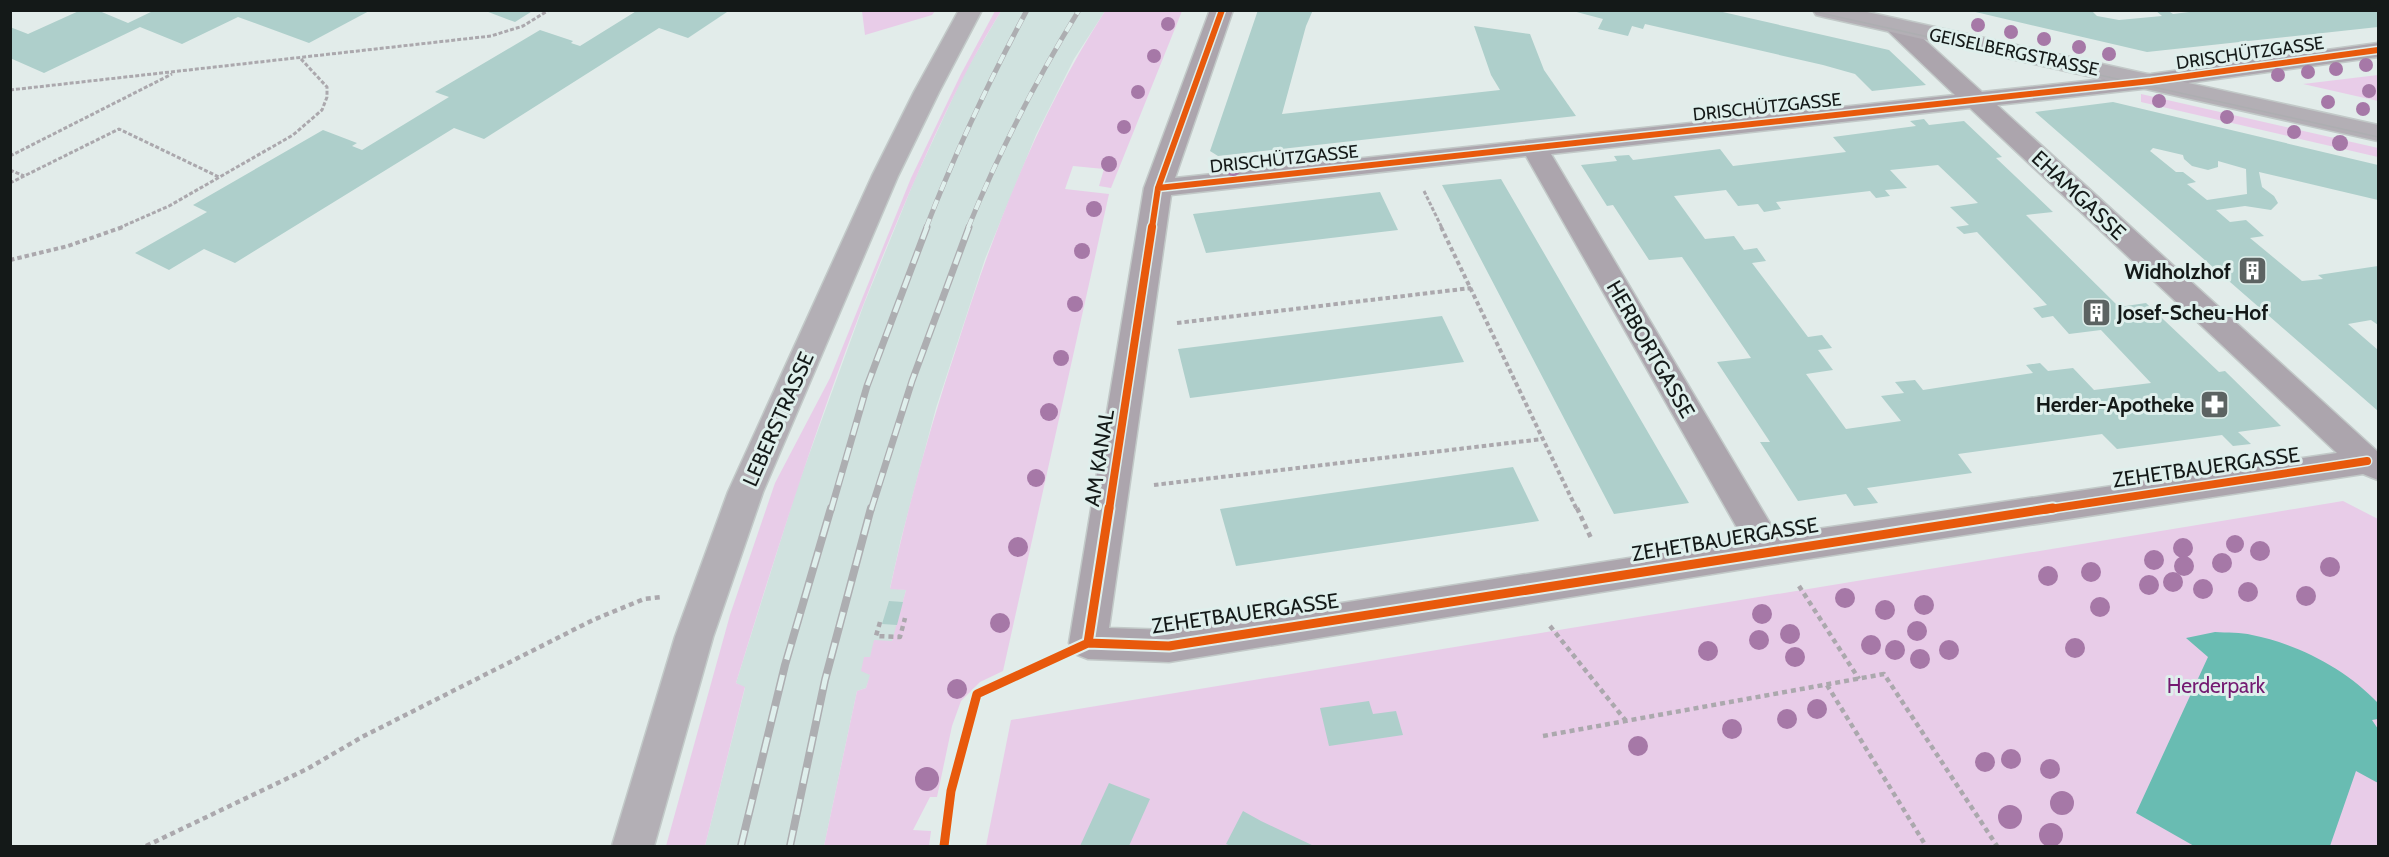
<svg xmlns="http://www.w3.org/2000/svg" width="2389" height="857" font-family="Cabin,sans-serif">
<rect width="100%" height="100%" fill="#e2ecea"/>
<!-- built -->
<path fill="#d0e2df" d="M1001,11H1105L1074,59L1036,135L985,259L936,408L901,539L890,588L906,590L894,637L892,641L870,657H865L871,674L866,688L857,691L824,846H705L745,688L736,683L798,485L864,304L915,179L964,74Z"/>
<!-- green -->
<path fill="#e8cce8" d="M862,11V10L935,11L932,15L865,35Z
M995,11H1001C960,77 929,146 899,217C834,369 784,526 736,683L745,687L705,846H666L730,615L775,483L830,378L911,178L961,74Z
M1105,11H1182L1111,188L1099,186L1104,169L1073,166L1065,189L1109,194L1003,671L980,682L961,701L952,726L937,797H930L913,830L931,831L929,846H824L857,691L866,688L870,675L861,671L864,657H870L874,640L892,641L906,590L890,589C908,505 931,424 958,343C995,226 1039,114 1105,11Z
M2378,75V101L2303,84Z
M2141,94L2378,148V157L2141,102Z
M2343,501L2378,519V846H986L1011,720Z"/>
<!-- water -->
<path fill="#69bcb2" d="M2215,632C2227,633 2241,632 2252,635C2298,644 2346,669 2378,703V719L2372,720L2378,729V783L2356,771L2330,846H2194L2136,813L2208,657L2186,638Z"/>
<!-- building -->
<path fill="#aecfcb" fill-rule="evenodd" d="M81,10H97L128,23L155,10H371L309,43L238,17L182,44L140,27L44,73L10,58V27L28,34Z
M483,10H534L515,22Z
M638,10H730L688,38L659,28L484,139L454,128L235,263L204,249L169,270L135,253L207,212L193,205L323,130L357,143L352,146L362,150L449,97L435,92L540,30L573,41L571,43L580,46Z
M1258,10H1313L1306,26L1282,114L1500,90L1491,75L1474,26L1530,34L1544,70L1576,116L1218,156L1210,151Z
M1569,10H1714L1889,50L1926,85L1872,91L1855,74L1823,65L1645,24L1643,29L1632,26L1628,36L1598,29L1603,19Z
M1967,10H2091L2097,16L2119,20L2162,16L2155,10H2167L2173,14L2205,10H2378V27L2147,52Z
M2113,102L2378,165V200L2259,172L2262,187L2274,196L2278,203L2271,210L2245,206L2216,210L2230,222L2246,220L2264,236L2250,238L2302,281L2323,279L2318,275L2378,266V325L2371,320L2348,324L2378,350V411L2035,112ZM2153,148L2183,155L2184,159L2192,166L2208,170L2218,167V161L2246,169L2247,194L2207,200L2187,184L2196,182L2183,172H2176L2150,151Z
M1924,119L1929,125L1964,121L2002,157L1996,158L2053,212L2026,215L2119,307L2146,303L2219,372L2225,371L2281,426L2238,432L2251,444L2233,446L2222,435L2117,449L2102,434L1958,454L1972,473L1867,488L1878,503L1854,506L1846,494L1798,501L1760,442H1770L1717,362L1751,358L1682,257L1649,260L1613,205L1607,206L1581,165L1617,161L1614,156L1629,155L1633,160L1720,149L1733,166L1846,152L1833,137L1916,126L1910,121ZM1938,165L1978,203L1950,207L1969,225L1956,227L1964,234L1977,232L2047,305L2033,308L2042,318L2053,316L2069,334L2101,330L2151,383L2094,390L2073,368L2048,371L2040,363L2026,365L2033,373L1923,390L1915,380L1895,382L1904,393L1881,396L1901,421L1846,429L1806,374L1833,370L1818,350L1832,348L1822,335L1808,337L1752,263L1766,261L1757,248L1744,250L1734,236L1705,239L1674,196L1726,190L1738,206L1758,204L1764,212L1781,209L1776,202L1870,191L1876,198L1890,196L1885,190L1907,188L1890,170Z
M1501,179L1689,503L1614,514L1442,185Z
M1380,192L1398,230L1206,253L1193,214Z
M1442,316L1464,362L1190,398L1178,349Z
M1513,467L1539,521L1236,566L1220,509Z
M889,601L903,602L897,625L882,624Z
M1369,701L1373,714L1396,711L1403,735L1329,746L1320,708Z
M1109,783L1150,799L1129,846H1080Z
M1243,811L1261,821L1314,846H1231L1226,844Z"/>
<g fill="none" stroke-linecap="round" stroke-linejoin="round">
<defs>
<path id="street" d="M1210,10H1233L1175,178L1955,95L1889,32L1885,27L1889,22L1897,20L1905,22L1982,92L2151,74L2378,43V57L2151,88L1997,105L2378,452V480L2363,474L1768,565L1169,662L1088,659L1075,654L1069,643L1144,188ZM1970,108L2337,453L1777,535L1551,154ZM1526,156L1744,540L1169,630L1109,628L1171,195Z"/>
<path id="secondary" d="M959,10H982L939,92L898,176L763,492L713,637L654,846H612L675,637L728,492L872,176L914,92Z
M1813,10H1858L2378,125V141L1824,17L1816,15Z"/>
</defs>
<!-- street casing -->
<use href="#street" stroke="#c2c9c8" stroke-width="3"/>
<!-- secondary casing -->
<use href="#secondary" stroke="#c2c9c8" stroke-width="3"/>
<!-- path-far2 -->
<path stroke="#aba8ad" stroke-width="3" stroke-dasharray="4 2" stroke-linecap="butt" d="M10,90L491,36L523,26L549,10
M10,156L172,74
M10,170L24,176
M10,183L119,129L219,177
M1424,191L1442,228
M119,228L169,206L293,135L322,110L327,97V87L301,59"/>
<!-- path-far1 -->
<path stroke="#aba8ad" stroke-width="4" stroke-dasharray="4.5 3" stroke-linecap="butt" d="M1441,227L1577,510
M10,260L68,246L123,227
M1177,323L1471,288
M1154,485L1543,439"/>
<!-- path -->
<path stroke="#aba8ad" stroke-width="4.5" stroke-dasharray="5 4" stroke-linecap="butt" d="M1577,508L1591,538
M1799,586L1859,679
M880,622L876,636L900,637L905,618
M1550,626L1626,721
M1827,685L1926,846
M1543,736L1884,674L1997,846
M146,846L307,769L362,737L593,620L644,599L662,597"/>
<!-- street -->
<use href="#street" fill="#aca5ad" fill-rule="evenodd"/>
<!-- secondary -->
<use href="#secondary" fill="#b3afb5" fill-rule="evenodd"/>
<!-- tram -->
<path stroke="#adaeb1" stroke-width="1.5" d="M1807,10L2378,137"/>
<defs>
<path id="rail-far2" d="M926,228C955,153 989,81 1027,10
M968,228C999,152 1036,80 1079,10"/>
<path id="rail-far1" d="M831,510L867,386L927,227
M871,510L912,381L969,227"/>
<path id="rail" d="M741,846L785,665L831,508
M790,846L825,680L871,508"/>
</defs>
<!-- rail-far2 casing -->
<use href="#rail-far2" stroke="#adaeb1" stroke-width="5"/>
<!-- rail-far1 casing -->
<use href="#rail-far1" stroke="#adaeb1" stroke-width="7"/>
<!-- rail casing -->
<use href="#rail" stroke="#adaeb1" stroke-width="8"/>
<!-- rail-far2 -->
<use href="#rail-far2" stroke="#dfefec" stroke-width="4" stroke-dasharray="10" stroke-linecap="butt"/>
<!-- rail-far1 -->
<use href="#rail-far1" stroke="#dfefec" stroke-width="4.5" stroke-dasharray="13" stroke-linecap="butt"/>
<!-- rail -->
<use href="#rail" stroke="#dfefec" stroke-width="5" stroke-dasharray="16" stroke-linecap="butt"/>
<defs>
<path id="cycleway-far2" d="M1158,188L2151,81L2378,50
M1152,228L1158,188L1222,10"/>
<path id="cycleway-far1" d="M1109,510L1152,227
M2043,510L2367,461"/>
<path id="cycleway" d="M1088,643L1109,508
M944,846L951,791L977,694L1088,643L1169,646L2053,508"/>
</defs>
<!-- cycleway-far2 casing -->
<use href="#cycleway-far2" stroke="#dfefec" stroke-width="9"/>
<!-- cycleway-far1 casing -->
<use href="#cycleway-far1" stroke="#dfefec" stroke-width="11"/>
<!-- cycleway casing -->
<use href="#cycleway" stroke="#dfefec" stroke-width="13"/>
<!-- cycleway-far2 -->
<use href="#cycleway-far2" stroke="#e8590c" stroke-width="6"/>
<!-- cycleway-far1 -->
<use href="#cycleway-far1" stroke="#e8590c" stroke-width="8"/>
<!-- cycleway -->
<use href="#cycleway" stroke="#e8590c" stroke-width="9"/>
</g>
<!-- trees -->
<g fill="#a678a7">
<circle cx="1168" cy="24" r="7"/>
<circle cx="1978" cy="25" r="7"/>
<circle cx="2011" cy="32" r="7"/>
<circle cx="2044" cy="39" r="7"/>
<circle cx="2079" cy="47" r="7"/>
<circle cx="2109" cy="54" r="7"/>
<circle cx="1154" cy="56" r="7"/>
<circle cx="2366" cy="65" r="7"/>
<circle cx="2336" cy="69" r="7"/>
<circle cx="2308" cy="72" r="7"/>
<circle cx="2278" cy="75" r="7"/>
<circle cx="2369" cy="91" r="7"/>
<circle cx="1138" cy="92" r="7"/>
<circle cx="2159" cy="101" r="7"/>
<circle cx="2328" cy="102" r="7"/>
<circle cx="2363" cy="109" r="7"/>
<circle cx="2227" cy="117" r="7"/>
<circle cx="1124" cy="127" r="7"/>
<circle cx="2294" cy="132" r="7"/>
<circle cx="2340" cy="143" r="8"/>
<circle cx="1109" cy="164" r="8"/>
<circle cx="1233" cy="168" r="8"/>
<circle cx="1094" cy="209" r="8"/>
<circle cx="1082" cy="251" r="8"/>
<circle cx="1075" cy="304" r="8"/>
<circle cx="1061" cy="358" r="8"/>
<circle cx="1049" cy="412" r="9"/>
<circle cx="1036" cy="478" r="9"/>
<circle cx="2235" cy="544" r="9"/>
<circle cx="1018" cy="547" r="10"/>
<circle cx="2183" cy="548" r="10"/>
<circle cx="2260" cy="551" r="10"/>
<circle cx="2154" cy="560" r="10"/>
<circle cx="2222" cy="563" r="10"/>
<circle cx="2184" cy="566" r="10"/>
<circle cx="2330" cy="567" r="10"/>
<circle cx="2091" cy="572" r="10"/>
<circle cx="2048" cy="576" r="10"/>
<circle cx="2173" cy="582" r="10"/>
<circle cx="2149" cy="585" r="10"/>
<circle cx="2203" cy="589" r="10"/>
<circle cx="2248" cy="592" r="10"/>
<circle cx="2306" cy="596" r="10"/>
<circle cx="1845" cy="598" r="10"/>
<circle cx="1924" cy="605" r="10"/>
<circle cx="2100" cy="607" r="10"/>
<circle cx="1885" cy="610" r="10"/>
<circle cx="1762" cy="614" r="10"/>
<circle cx="1000" cy="623" r="10"/>
<circle cx="1917" cy="631" r="10"/>
<circle cx="1790" cy="634" r="10"/>
<circle cx="1759" cy="640" r="10"/>
<circle cx="1871" cy="645" r="10"/>
<circle cx="2075" cy="648" r="10"/>
<circle cx="1895" cy="650" r="10"/>
<circle cx="1949" cy="650" r="10"/>
<circle cx="1708" cy="651" r="10"/>
<circle cx="1795" cy="657" r="10"/>
<circle cx="1920" cy="659" r="10"/>
<circle cx="957" cy="689" r="10"/>
<circle cx="1817" cy="709" r="10"/>
<circle cx="1787" cy="719" r="10"/>
<circle cx="1732" cy="729" r="10"/>
<circle cx="1638" cy="746" r="10"/>
<circle cx="2011" cy="759" r="10"/>
<circle cx="1985" cy="762" r="10"/>
<circle cx="2050" cy="769" r="10"/>
<circle cx="927" cy="779" r="12"/>
<circle cx="2062" cy="803" r="12"/>
<circle cx="2010" cy="817" r="12"/>
<circle cx="2051" cy="835" r="12"/>
</g>
<!-- icons -->
<defs>
<symbol id="building-square" viewBox="-11 -11 22 22"><rect x="-9" y="-9" width="18" height="18" rx="4" fill="#5c6362" stroke="#dfefec"/><path d="M-4-6H4V6H1V3H-1V6H-4ZM-2.5-4.3h1.7v1.8h-1.7ZM.8-4.3h1.7v1.8H.8ZM-2.5-1h1.7V.8h-1.7ZM.8-1h1.7V.8H.8Z" fill="#fff"/></symbol>
<symbol id="pharmacy-square" viewBox="-11 -11 22 22"><rect x="-9" y="-9" width="18" height="18" rx="4" fill="#5c6362" stroke="#dfefec"/><path d="M-2-6h4v4h4v4h-4v4h-4v-4h-4v-4h4Z" fill="#fff"/></symbol>
</defs>
<g fill-rule="evenodd">
<use href="#building-square" x="2236" y="254" width="33" height="33"/>
<use href="#building-square" x="2080" y="296" width="33" height="33"/>
<use href="#pharmacy-square" x="2198" y="388" width="33" height="33"/>
</g>
<g text-anchor="middle" dominant-baseline="central" stroke-width="6" stroke-linejoin="round" paint-order="stroke">
<!-- far-street labels -->
<g font-size="18" fill="#141918" stroke="#dfefec">
<text transform="translate(2014 52) rotate(12)">GEISELBERGSTRASSE</text>
<text transform="translate(2250 53) rotate(-8)">DRISCHÜTZGASSE</text>
<text transform="translate(1767 107) rotate(-6)">DRISCHÜTZGASSE</text>
<text transform="translate(1284 159) rotate(-6)">DRISCHÜTZGASSE</text>
</g>
<!-- street labels -->
<g font-size="21" fill="#141918" stroke="#dfefec">
<text transform="translate(2079 195) rotate(43)">EHAMGASSE</text>
<text transform="translate(1651 349) rotate(60)">HERBORTGASSE</text>
<text transform="translate(778 419) rotate(-66)">LEBERSTRASSE</text>
<text transform="translate(1099 458) rotate(-81)">AM KANAL</text>
<text transform="translate(2206 467) rotate(-8)">ZEHETBAUERGASSE</text>
<text transform="translate(1725 539) rotate(-9)">ZEHETBAUERGASSE</text>
<text transform="translate(1245 613) rotate(-8)">ZEHETBAUERGASSE</text>
</g>
<!-- poi labels -->
<g font-size="21" font-weight="bold" fill="#141918" stroke="#dfefec" text-anchor="end">
<text x="2231" y="271">Widholzhof</text>
<text x="2117" y="312" text-anchor="start">Josef-Scheu-Hof</text>
<text x="2194" y="404">Herder-Apotheke</text>
</g>
<!-- park labels -->
<g font-size="21" fill="#741a71" stroke="#dfefec">
<text x="2216" y="685">Herderpark</text>
</g>
</g>
<!-- border -->
<rect width="2389" height="857" fill="none" stroke="#141918" stroke-width="24"/>
</svg>
